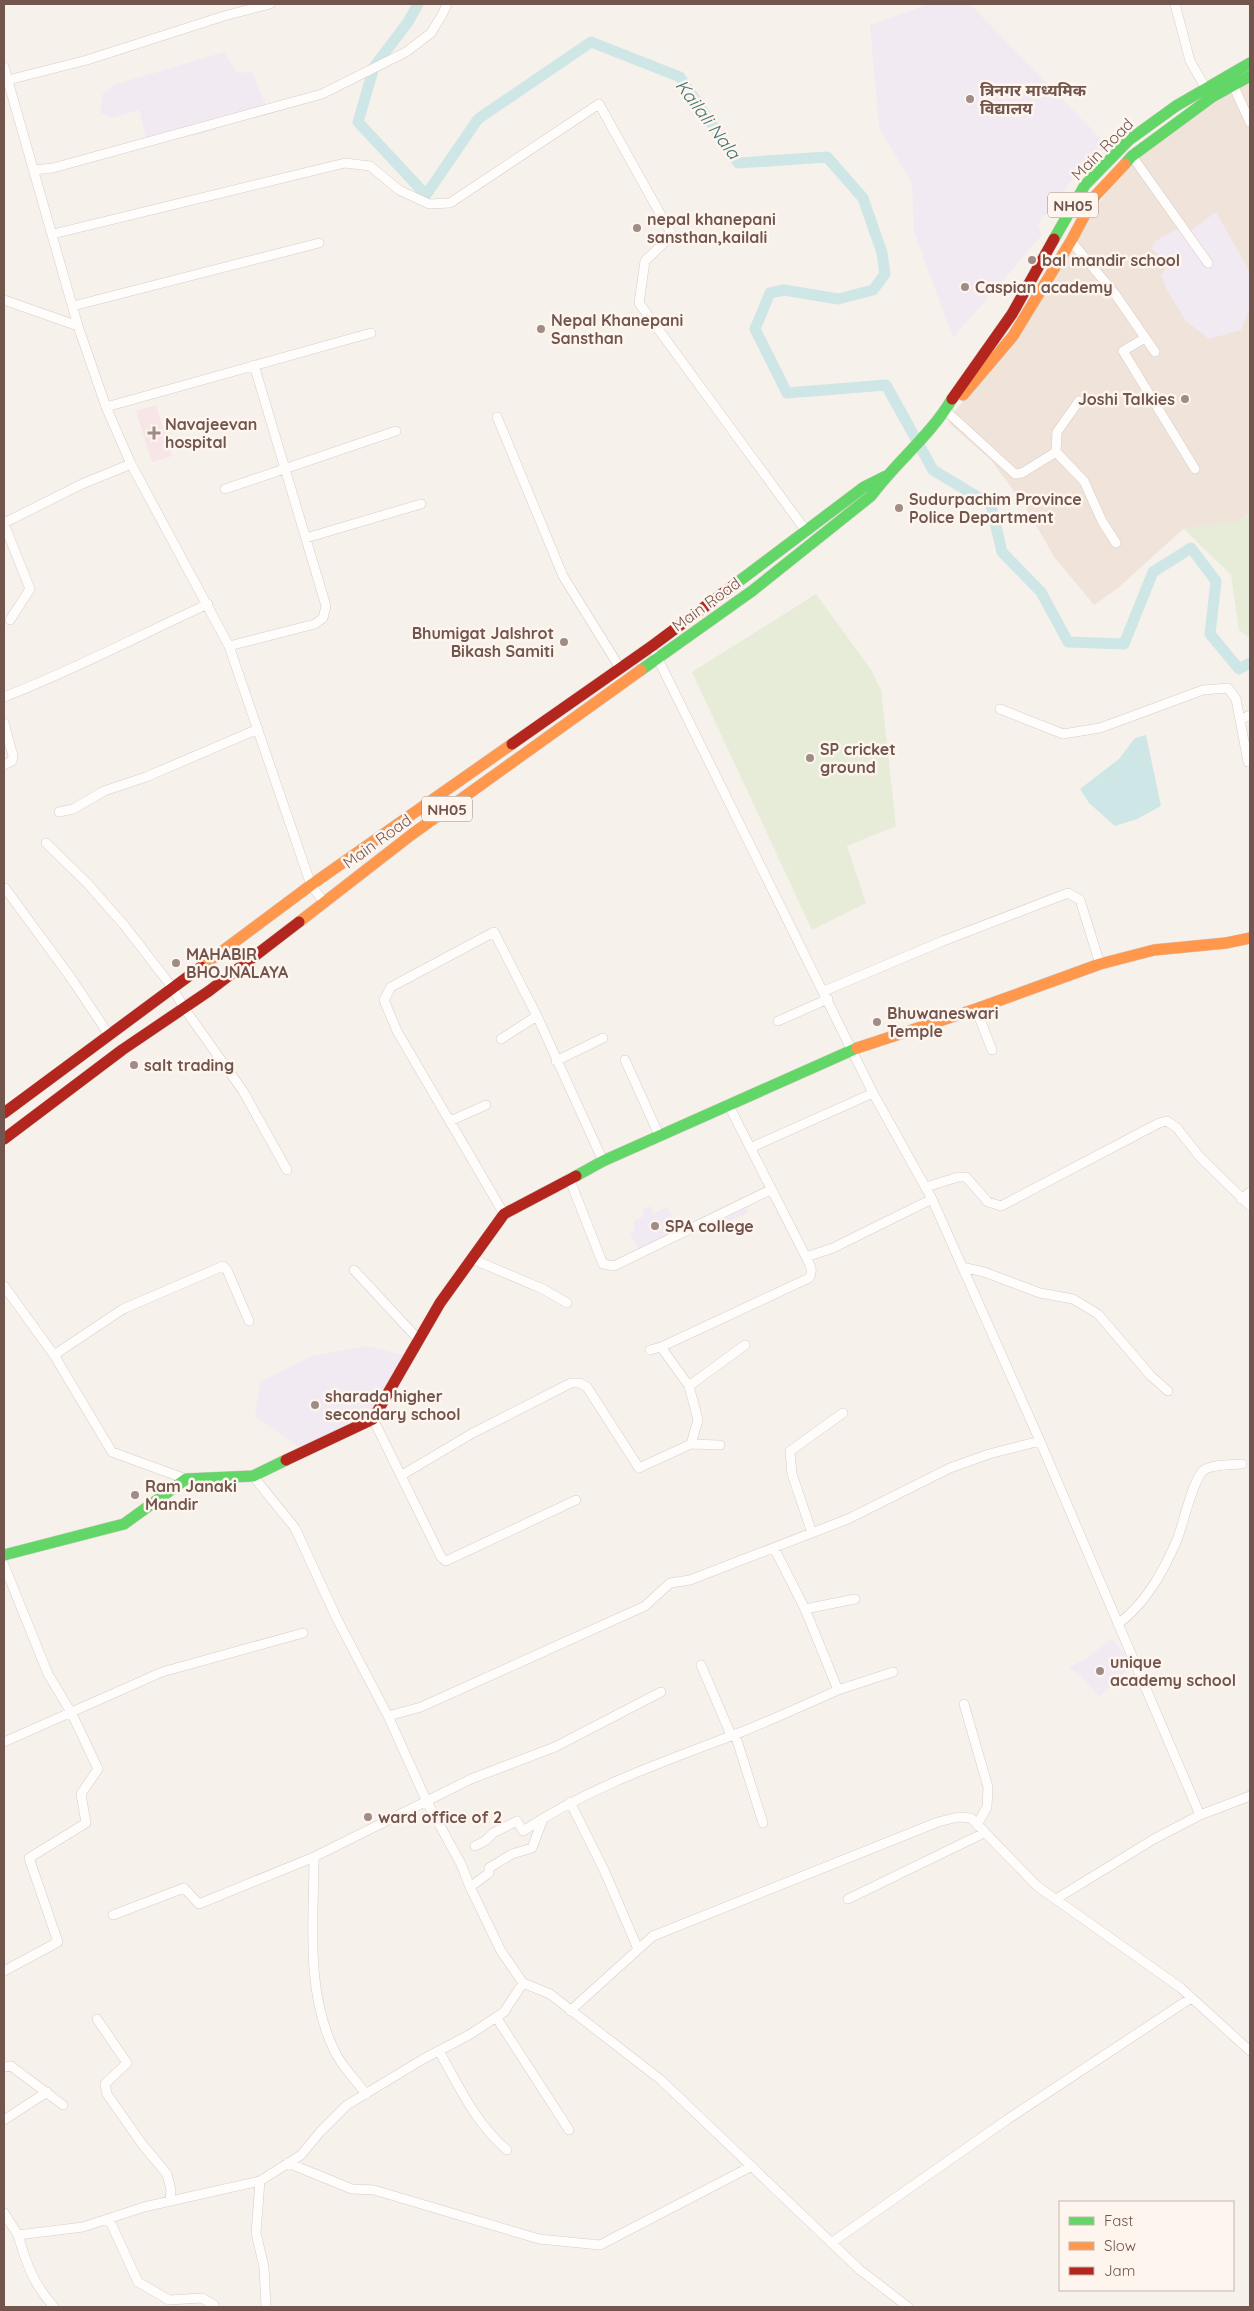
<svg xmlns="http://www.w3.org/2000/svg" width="1254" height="2311" font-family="Quicksand,'Noto Sans Devanagari',sans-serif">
<rect width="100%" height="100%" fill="#f7f1ec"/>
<!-- residential -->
<path fill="#efe3da" d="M1250,80V512L1238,522L1183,529L1118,588L1094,605L1055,558L1025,506L991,460L949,423L954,412L997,361L1081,229L1123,169L1154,141Z"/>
<!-- education -->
<path fill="#f2eaf2" d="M929,4H970L1107,145L1076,175L1038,224L1042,235L953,338L914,232L912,183L879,128L870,25Z
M224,52L237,73L252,72L267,107L253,116L200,135L166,139L146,138L139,110L112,118L100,113L102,95L113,85Z
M1216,212L1250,272V308L1241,330L1209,339L1186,321L1168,292L1161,276L1169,263L1152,249L1154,242L1175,230L1190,231Z
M650,1206L654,1213L668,1207L679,1233L640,1252L630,1233L635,1230L633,1221L644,1216L642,1210Z
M747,1206L748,1213L719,1226L715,1220Z
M367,1346L403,1355L370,1414L330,1438L298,1447L255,1416L260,1382L311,1356Z
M1112,1638L1131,1662L1122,1676L1099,1697L1081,1676L1069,1667L1090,1656Z"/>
<!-- medical -->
<path fill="#f8e5e7" d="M156,405L172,456L152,462L136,411Z"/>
<!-- green -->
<path fill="#e6ecd8" d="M1250,512V638L1239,630L1231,575L1183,528L1238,522Z
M816,594L872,671L881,690L896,826L847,846L866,903L812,930L692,672Z"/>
<!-- water -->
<path fill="#cfe6e6" d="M1146,735L1161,806L1137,819L1115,826L1089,803L1080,789L1119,759L1135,738Z"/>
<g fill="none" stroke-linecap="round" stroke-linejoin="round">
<!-- canal -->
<path stroke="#cfe6e6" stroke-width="11" d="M418,4L408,22L374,67L358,122L426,195L478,119L591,42L680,77L738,163L827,157L863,198L882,253L885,274L873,290L838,299L784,290L770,293L755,329L787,393L886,385L933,470L991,505L1002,552L1041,592L1068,642L1124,644L1153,572L1191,548L1216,581L1210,634L1239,669L1250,663"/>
<defs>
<path id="street" d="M1175,4L1190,61L1208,92
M4,67L78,326
M8,80L87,60L224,16L270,4
M1233,85L1250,122
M1132,156L1208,263
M34,170L53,168L322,94L406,52L431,33L442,15L447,4
M53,234L345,163L370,166L399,190L429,204L450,203L599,104L672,235L645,261L639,303L806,531
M1071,241L1115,294L1155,352
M4,300L78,326L106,407L131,464L229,646L311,885L323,901
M73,306L319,243
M1145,338L1123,351L1195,469
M106,407L371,333
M945,410L1015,474L1022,473L1056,452L1084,481L1102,521L1116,543
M497,417L563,576L620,668
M1056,452L1057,432L1079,401
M225,489L396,431
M4,523L82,484L131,464
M4,524L30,589L10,620
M306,538L421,504
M229,646L315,624L323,618L326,606L254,365
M656,655L873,1093L932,1199L1040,1441L1200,1815
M4,697C74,670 140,635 208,604
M1000,709L1063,734L1100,728L1203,690L1228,688L1236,699L1240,720
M4,723L13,756L12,761L4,765
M1248,762L1240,720L1250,715
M59,812L73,809L104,791L146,777L258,729
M46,843L87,883L124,925L172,987L184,1008L243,1091L287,1170
M5,888L71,978L109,1035
M824,991L943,941L1068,893L1080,900L1100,964
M976,1009L992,1050
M778,1021L828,999
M501,1039L537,1016
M625,1060L659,1135
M556,1061L603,1038
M728,1104L806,1257L833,1248L932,1199
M450,1121L486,1105
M750,1148L873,1093
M569,1178L603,1264L614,1266L770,1190
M926,1187L958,1177H966L988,1202L1001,1206L1159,1123L1167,1121L1177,1128L1199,1156L1250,1206
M1241,1199L1250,1192
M504,1214L397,1031L384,1000L391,987L494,932L537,1016L603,1161
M472,1259L543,1289L567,1303
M962,1267L984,1272L1040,1293L1073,1299L1098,1314L1151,1376L1168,1391
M354,1270L419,1340
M4,1286L54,1355L112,1452L186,1479
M650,1350L661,1347
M54,1355L123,1309L223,1266L227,1270L249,1321
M689,1386L745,1345
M373,1419L441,1557L446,1561L576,1500
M691,1444L698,1420L689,1386L661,1347L809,1278C814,1270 810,1265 806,1257
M402,1475L471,1434L571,1383H580L587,1387L639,1468L691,1444L720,1445
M253,1476L295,1528L337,1619L388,1716L427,1802L461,1864L470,1887L501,1951L523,1983L550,1994L661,2080L860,2270L908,2307
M812,1533L792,1474L790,1451L843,1413
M4,1565L48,1674L72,1714L98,1769L81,1794L86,1823L29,1858L58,1942L4,1971
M805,1609L855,1599
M1118,1624C1146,1603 1163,1572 1177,1540C1183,1525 1193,1478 1204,1470C1213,1464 1231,1465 1242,1464
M701,1665L731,1735
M838,1690L893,1672
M964,1704L988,1787L987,1807L977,1825
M388,1716L421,1707L645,1606L670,1583L690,1580L848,1519L950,1468L989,1454L1040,1441
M735,1734L763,1823
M4,1742L162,1672L303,1633
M570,1802L604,1870L638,1949
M475,1846L485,1841L493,1833L517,1821L523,1831C590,1786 669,1760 744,1731C776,1718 807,1704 838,1690L805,1609L774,1548
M314,1857C314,1922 305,1989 334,2050C341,2066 356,2080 366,2094
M470,1887L489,1873V1868L512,1854L532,1848L543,1819
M848,1899L984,1833
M1056,1899L1154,1839L1200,1815L1250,1796
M113,1915L184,1888L199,1904L314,1857L471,1779L555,1747L661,1692
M570,2011L653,1936L938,1822L958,1817L971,1818L1037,1886L1181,1988L1250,2051
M496,2017L569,2130
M97,2019L127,2063L105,2084L107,2094L142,2144L167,2174L171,2190L170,2201
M439,2051C458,2085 476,2124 507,2150
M4,2067L11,2066L63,2105
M4,2120L47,2092
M288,2163L352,2189L374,2190L539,2239L600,2245L752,2166
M260,2181L256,2233L264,2267L266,2307
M4,2213L18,2235L83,2227L144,2207L260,2181L301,2155L320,2132L347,2105L425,2058L469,2035L504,2012L523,1983
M109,2219L138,2282L169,2300L202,2298L214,2305
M18,2235C26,2263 34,2285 54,2307
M831,2243L1008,2119L1191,1998"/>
<path id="fast" d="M1125,164L1132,156L1212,97L1250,76
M1054,239L1085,185L1129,140L1176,106L1250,63
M734,585L864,487L886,476
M641,670L752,591L871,496C896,462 930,436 952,399
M576,1176L603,1161L857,1048
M4,1555L124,1524L186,1479L253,1476L286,1460"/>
<path id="slow" d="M963,395L1013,336L1071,241L1095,196L1125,164
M299,922L411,835L641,670
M201,967L311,885L512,744
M857,1048L976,1009L1100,964L1154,950L1226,943L1250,938"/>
<path id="jam" d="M952,399L1012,314L1054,239
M512,744L652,646L734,585
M4,1113L201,967
M4,1139L122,1050L209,991L299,922
M286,1460L373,1419L440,1303L504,1214L576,1176"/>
</defs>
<!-- street casing -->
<use href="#street" stroke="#d6cdc9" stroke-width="10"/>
<!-- fast casing -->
<use href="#fast" stroke="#d6cdc8" stroke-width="12"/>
<!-- slow casing -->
<use href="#slow" stroke="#d6cdc8" stroke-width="12"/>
<!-- jam casing -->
<use href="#jam" stroke="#d6cdc8" stroke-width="12"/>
<!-- street -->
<use href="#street" stroke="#fefdfc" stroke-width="9"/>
<!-- fast -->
<use href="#fast" stroke="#63d668" stroke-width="11"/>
<!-- slow -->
<use href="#slow" stroke="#ff974d" stroke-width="11"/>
<!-- jam -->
<use href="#jam" stroke="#b3261e" stroke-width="11"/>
</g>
<!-- markers -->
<g fill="#a18c85" stroke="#fdf5ee" stroke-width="2">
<circle cx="970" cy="99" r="5"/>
<circle cx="637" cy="228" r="5"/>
<circle cx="1032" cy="260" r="5"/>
<circle cx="965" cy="287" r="5"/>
<circle cx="541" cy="329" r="5"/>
<circle cx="1185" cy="399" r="5"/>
<path d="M151.5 425.5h5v5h5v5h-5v5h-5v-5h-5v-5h5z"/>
<circle cx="899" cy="508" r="5"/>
<circle cx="564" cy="642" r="5"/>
<circle cx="810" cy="758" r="5"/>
<circle cx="176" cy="963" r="5"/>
<circle cx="877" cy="1022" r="5"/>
<circle cx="134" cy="1065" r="5"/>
<circle cx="655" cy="1226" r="5"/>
<circle cx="315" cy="1405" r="5"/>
<circle cx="135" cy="1495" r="5"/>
<circle cx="1100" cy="1671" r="5"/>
<circle cx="368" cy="1817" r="5"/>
</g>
<g text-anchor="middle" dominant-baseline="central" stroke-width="5" stroke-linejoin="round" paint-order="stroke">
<!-- shield labels -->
<g fill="#fdf5ee" stroke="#9c867e" stroke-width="1">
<rect x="1048" y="192.5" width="50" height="25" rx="4"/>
<rect x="422" y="796.5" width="50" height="25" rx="4"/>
</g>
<g font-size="15" font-weight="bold" fill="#72564e">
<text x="1073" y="205">NH05</text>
<text x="447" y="809">NH05</text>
</g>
<!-- poi labels -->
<g font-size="16" font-weight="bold" fill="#72564e" stroke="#fdf5ee" text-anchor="start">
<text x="980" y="90">त्रिनगर माध्यमिक<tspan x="980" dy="18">विद्यालय</tspan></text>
<text x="647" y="219">nepal khanepani<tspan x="647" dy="18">sansthan,kailali</tspan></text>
<text x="1042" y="260">bal mandir school</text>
<text x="975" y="287">Caspian academy</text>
<text x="551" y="320">Nepal Khanepani<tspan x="551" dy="18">Sansthan</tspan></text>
<text x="1175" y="399" text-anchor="end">Joshi Talkies</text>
<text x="165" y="424">Navajeevan<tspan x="165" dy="18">hospital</tspan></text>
<text x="909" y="499">Sudurpachim Province<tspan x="909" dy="18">Police Department</tspan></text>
<text x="554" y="633" text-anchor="end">Bhumigat Jalshrot<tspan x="554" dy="18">Bikash Samiti</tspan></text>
<text x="820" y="749">SP cricket<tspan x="820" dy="18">ground</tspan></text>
<text x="186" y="954">MAHABIR<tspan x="186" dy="18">BHOJNALAYA</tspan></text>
<text x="887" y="1013">Bhuwaneswari<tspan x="887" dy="18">Temple</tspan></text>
<text x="144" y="1065">salt trading</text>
<text x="665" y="1226">SPA college</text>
<text x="325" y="1396">sharada higher<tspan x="325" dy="18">secondary school</tspan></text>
<text x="145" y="1486">Ram Janaki<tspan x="145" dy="18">Mandir</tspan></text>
<text x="1110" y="1662">unique<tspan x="1110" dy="18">academy school</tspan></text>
<text x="378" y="1817">ward office of 2</text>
</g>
<!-- street labels -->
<g font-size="16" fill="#72564e" stroke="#fdf5ee">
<text transform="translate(1102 149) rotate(-45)">Main Road</text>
<text transform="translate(706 604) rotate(-36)">Main Road</text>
<text transform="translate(377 841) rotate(-36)">Main Road</text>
</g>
<!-- water labels -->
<g font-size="18" font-style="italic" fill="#427476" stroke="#fdf5ee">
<text transform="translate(708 119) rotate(53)">Kailali Nala</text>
</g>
</g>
<!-- border -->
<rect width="1254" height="2311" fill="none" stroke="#72564e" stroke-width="10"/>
<!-- legend -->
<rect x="1059" y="2201" width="175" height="90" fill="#fdf5ee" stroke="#c5b5ae"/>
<rect x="1069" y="2217" width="25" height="8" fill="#63d668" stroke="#c5b5ae"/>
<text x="1104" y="2226" font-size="15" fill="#72564e">Fast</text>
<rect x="1069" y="2242" width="25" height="8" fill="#ff974d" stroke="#c5b5ae"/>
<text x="1104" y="2251" font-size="15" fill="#72564e">Slow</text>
<rect x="1069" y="2267" width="25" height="8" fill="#b3261e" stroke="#c5b5ae"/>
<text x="1104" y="2276" font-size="15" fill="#72564e">Jam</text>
</svg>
